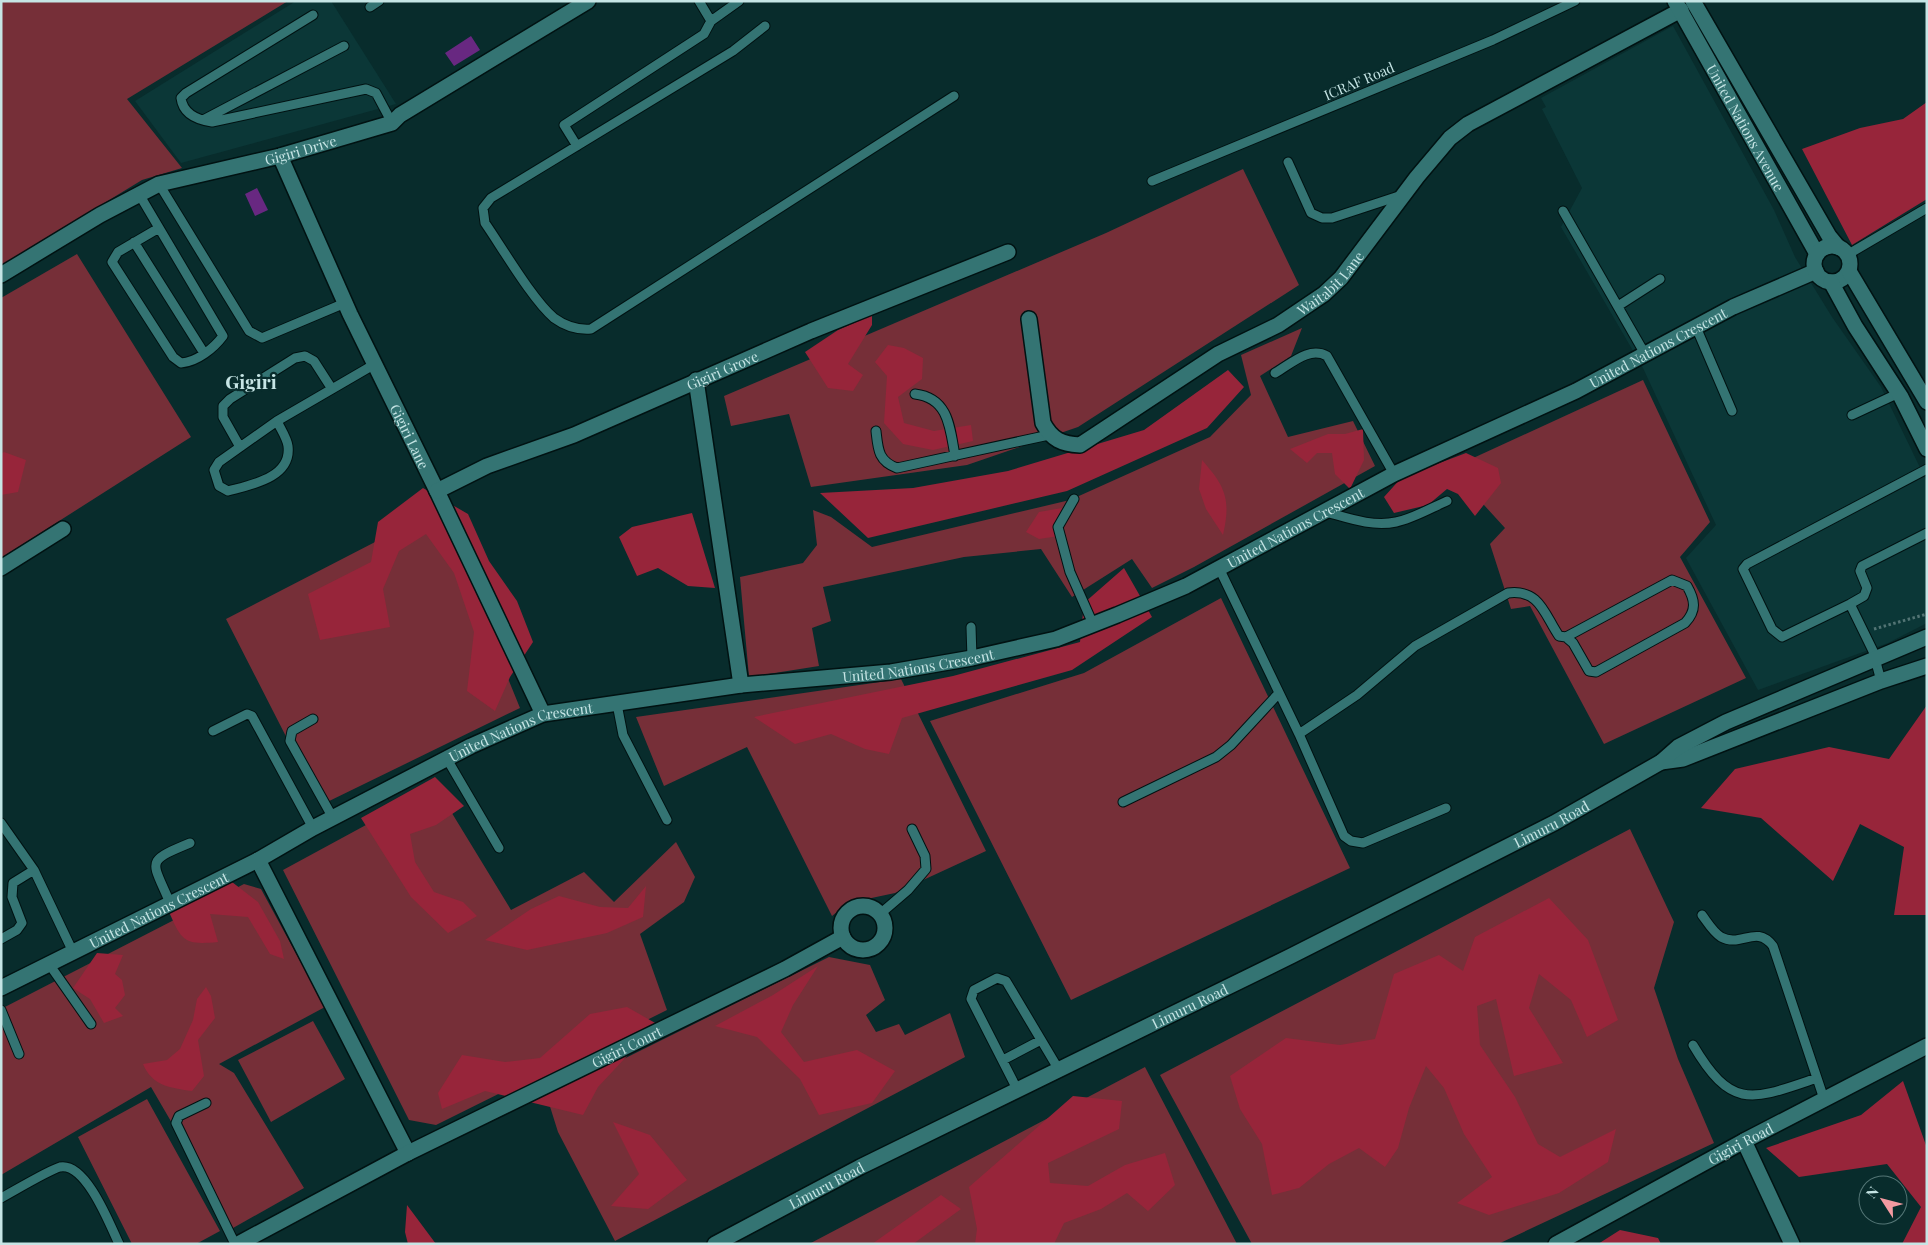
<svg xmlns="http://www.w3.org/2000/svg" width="1928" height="1245" font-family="'Playfair Display',serif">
<rect width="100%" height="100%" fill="#082c2c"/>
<!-- built -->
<path fill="#0b3737" d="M296,1H331L396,104L181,163L135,101Z
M1673,26L1774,210L1795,257L1832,317L1881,387L1927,482V623L1888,643L1758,690L1686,558L1716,525L1643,368L1561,227L1582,188L1542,109L1546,107L1541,98Z"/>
<!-- green -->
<path fill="#762f38" d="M1,1H288L127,99L182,168L142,180L1,266Z
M1243,169L1299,285L1078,427L967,465L811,487L789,414L731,426L724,396L1106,233Z
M77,254L191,437L1,558V298Z
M1302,328L1291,356L1260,376L1288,437L1353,421L1375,466L1194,567L1152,588L1132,559L1072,597L1041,549L964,557L823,587L831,621L812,628L819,666L749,677L740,577L803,563L817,545L813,510L831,517L872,547L1070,500L1210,437L1251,395L1241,355Z
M1643,380L1710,522L1680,557L1746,678L1604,744L1530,606L1511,609L1490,544L1505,528L1484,505L1458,465Z
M439,509L520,708L321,805L226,619Z
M1221,598L1350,868L1071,1000L930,721L1084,673Z
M901,679L986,851L895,893L848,903L832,916L747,747L664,786L636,717Z
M436,787L511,910L584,872L614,902L676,842L695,877L684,902L640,934L667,1010L436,1125L409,1120L283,870Z
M1630,829L1674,922L1654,988L1678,1059L1714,1143L1498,1244H1252L1160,1075Z
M244,884L261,889L325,1007L219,1064L234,1073L304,1188L233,1228L151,1087L1,1175V1009Z
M829,957L870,965L885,1000L866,1015L876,1032L899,1024L905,1035L950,1013L965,1057L615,1241L558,1132L547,1097Z
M313,1021L345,1079L271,1122L238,1060Z
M1145,1067L1237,1244H809Z
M147,1099L220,1231L196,1244H132L78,1137Z"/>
<!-- forest -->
<path fill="#97253a" d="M1927,102V199L1852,245L1802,149L1860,128L1903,119Z
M872,315V325L848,364L863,375L853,391L828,388L805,352L838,330Z
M888,345L904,348L923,358L922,379L898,397L904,423L934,431L971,425L973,441L933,450L903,444L884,423L887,376L875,362Z
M1228,370L1244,387L1207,428L1067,491L868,538L820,493L913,488L1008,471L1144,430Z
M1363,429L1364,460L1350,489L1335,474L1332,453H1317L1307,463L1290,449L1328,434H1345Z
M4,452L26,460L18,492L1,495V454Z
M1466,453L1498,468L1501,483L1475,516L1458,494L1447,489L1428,505L1394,513L1384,497L1402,477Z
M1202,460C1226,487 1231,500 1223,535L1206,509L1199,489Z
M423,488L468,514L489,561L517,601L533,642L510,677L495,711L467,691L474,632L454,573L426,534L399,551L383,589L390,627L320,640L308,594L371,562L378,522Z
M1062,508L1059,536L1039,539L1026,532L1039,512Z
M692,513L715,588L688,586L658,568L637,576L619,537L632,527Z
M1124,568L1152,617L1072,670L902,718L889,754L865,749L831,734L795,744L754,717L953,676L1080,642L1084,603Z
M1927,705V915H1894L1904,847L1860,824L1833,881L1761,818L1701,808L1735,769L1829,747L1889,759Z
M435,777L464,806L436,825L410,834L415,862L434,892L463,902L477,916L448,933L411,897L361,818Z
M232,882L258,902L280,941L284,959L270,954L248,917L210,914L218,942C185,945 182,942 169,912Z
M646,886L643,917L607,933L527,950L485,940L531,909L559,896L600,907L628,908Z
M1549,898L1588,940L1618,1020L1587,1037L1571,1000L1539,974L1529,1008L1563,1063L1514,1076L1496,999L1477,1006L1480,1045L1515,1097L1538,1144L1560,1157L1616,1129L1608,1162L1559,1193L1489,1215L1457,1203L1492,1177L1464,1134L1444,1088L1426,1066L1409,1108L1398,1148L1385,1167L1359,1148L1329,1164L1299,1188L1272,1195L1262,1144L1240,1109L1230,1076L1286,1038L1340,1045L1375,1039L1394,974L1439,955L1463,971L1475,937Z
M97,953L123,955L115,974L122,980L125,995L115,1008L123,1016L104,1023L90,999L73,988Z
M818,966L793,1005L781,1032L804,1062L857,1050L895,1071L872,1103L819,1115L800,1079L757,1037L715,1026L773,995Z
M206,987L211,996L215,1018L198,1040L204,1076L192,1091C171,1088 152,1086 143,1064L167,1060L180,1049L193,1020L197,999Z
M627,1007L657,1024L598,1087L583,1115L485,1091L442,1109L438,1093L462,1055L505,1062L540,1058L590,1014Z
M1903,1081L1927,1148V1244H1902L1921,1207L1887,1164L1799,1177L1766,1148L1861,1115Z
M1073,1096L1122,1101L1119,1129L1048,1163L1050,1183L1088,1186L1125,1165L1165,1153L1175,1185L1148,1211L1127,1193L1101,1209L1064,1223L1054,1244H975L977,1229L969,1187Z
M613,1122L650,1135L687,1180L648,1209L611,1206L639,1174Z
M941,1195L961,1209L913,1244H872Z
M407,1205L436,1244H408L405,1232Z
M1620,1230L1658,1238L1661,1244H1598Z"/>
<!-- water -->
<path fill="#682881" d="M471,36L480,50L454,66L445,53Z
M257,188L268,210L255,216L245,194Z"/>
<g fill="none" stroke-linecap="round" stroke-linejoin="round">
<defs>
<path id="lane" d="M699,1L711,21
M370,7L379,1
M313,15L186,93L181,98C183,114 198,120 212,122L366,89L376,93L392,123
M765,26L733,51L491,198L483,208L485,223C503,249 532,299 554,318C565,326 578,330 591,329L954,96
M203,120L344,46
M577,146L564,125L704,34L711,21L739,1
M1288,162L1311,213L1322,218H1332L1402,195
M1152,181L1493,40L1575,1
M159,184L249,331L262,338L345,303
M139,194L223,336C214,348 197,362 181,363L173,357L112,262L118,252L159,228
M1563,211L1645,354
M134,242L204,353
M1847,255L1927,208
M1618,306L1660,279
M1696,327L1732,411
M1275,373C1291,364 1309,346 1327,356L1394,474
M915,394C949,398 950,428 955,456
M1852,415L1899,393
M277,421C280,428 287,438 288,446C292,478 250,485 228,491L219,486L214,470L219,462L277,421L375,364
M876,431C878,449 878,461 897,468L1049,435
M240,447L223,417V406L230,399L295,358L305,356L314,361L332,389
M1074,499L1058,527L1070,572L1093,624
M1326,512C1348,518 1372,527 1396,522C1412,519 1431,508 1447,501
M1219,568L1299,734L1344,836L1351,841L1363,843L1446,808
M1850,604L1864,596L1867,588L1860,571L1862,566L1927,533
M971,627L972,658
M1881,681L1873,651L1850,604L1782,637L1772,629L1743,569L1747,564L1927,469
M617,704L623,735L667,820
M313,719L292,731L290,741L333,818
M213,731L247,714L252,716L313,828
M1299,734L1357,695L1415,646L1508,593C1540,589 1544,614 1559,636L1566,637L1672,580L1687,586C1695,600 1697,610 1685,623L1596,672L1589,671L1573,643L1566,637
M447,759L499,848
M1123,802L1216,757L1231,745L1279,693
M1,823L34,870L73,952
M170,903C152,860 144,862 190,843
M880,914L908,890L926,869L925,856L912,829
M1702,915C1708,923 1713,932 1721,937C1741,948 1756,924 1773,946L1824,1099
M1,939L17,930L22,923L12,897L13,883L34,870
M49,964L91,1024
M1,1010L19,1054
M1693,1045C1732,1111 1752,1100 1817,1078
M1003,1060L1041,1040
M1018,1091L971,999L974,990L997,978L1006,981L1059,1070
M206,1103L179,1116L176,1123L235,1244
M1,1198C14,1191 49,1170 60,1167C86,1162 110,1225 119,1244"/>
<g id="street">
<path id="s1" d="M280,156L350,314L437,491L543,714"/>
<path id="s2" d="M1,275L100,215L159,184L280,156L392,123L400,115L588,1"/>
<path id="s3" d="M1029,319L1043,423C1052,440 1062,444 1080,445L1218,354L1278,325L1324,294L1341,278L1417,177L1450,138L1468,124L1681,10"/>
<path d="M696,380L741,685"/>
<path id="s4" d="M437,491L487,466L574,435L811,331L1008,252"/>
<path d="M1,568L63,529"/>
<path d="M258,860L408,1153"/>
<circle cx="863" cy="928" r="22"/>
<path id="s5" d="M1,988L258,860L313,828L471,746L543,714L741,685L891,672L972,658L1056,639L1117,615L1186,586L1394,474L1576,391L1733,307L1816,271"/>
<path d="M1744,1141L1792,1244"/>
<path id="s6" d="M238,1244L408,1153L785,969L843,937"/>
<path id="s7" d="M1556,1244L1744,1141L1927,1046"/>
</g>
<g id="secondary">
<path id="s8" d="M1675,1L1817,254"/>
<path d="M1693,1L1829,236L1838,247"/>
<circle cx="1832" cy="264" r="18"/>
<path d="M1849,271L1927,402"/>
<path d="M1831,282L1855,326L1901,397L1927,449"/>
<path d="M1661,762L1683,759L1881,681L1927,666"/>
<path id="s9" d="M715,1244L860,1167L1291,956L1554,823L1661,762L1678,747L1726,722L1927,637"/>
</g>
</defs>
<!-- lane casing -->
<use href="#lane" stroke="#011212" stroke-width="11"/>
<!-- street casing -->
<use href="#street" stroke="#011212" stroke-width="18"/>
<!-- secondary casing -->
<use href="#secondary" stroke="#011212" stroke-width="18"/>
<!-- path -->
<path stroke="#527474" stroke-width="3" stroke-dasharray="2.5 2.5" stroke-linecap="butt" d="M1874,629L1927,614"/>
<!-- lane -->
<use href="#lane" stroke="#347473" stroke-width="9"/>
<!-- street -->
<use href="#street" stroke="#347473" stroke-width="15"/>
<!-- secondary -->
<use href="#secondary" stroke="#347473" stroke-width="15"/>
</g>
<g text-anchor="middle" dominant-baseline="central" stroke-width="4.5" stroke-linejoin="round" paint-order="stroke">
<!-- street labels -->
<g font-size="14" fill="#c6e5e5" stroke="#082c2c">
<text transform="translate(1359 81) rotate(-23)">ICRAF Road</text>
<text stroke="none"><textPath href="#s8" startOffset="145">United Nations Avenue</textPath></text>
<text stroke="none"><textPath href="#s2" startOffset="328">Gigiri Drive</textPath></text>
<text stroke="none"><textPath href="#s3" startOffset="450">Waitabit Lane</textPath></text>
<text stroke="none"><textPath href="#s5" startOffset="1796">United Nations Crescent</textPath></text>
<text stroke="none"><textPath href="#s4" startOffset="310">Gigiri Grove</textPath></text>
<text stroke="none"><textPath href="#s1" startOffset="309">Gigiri Lane</textPath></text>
<text stroke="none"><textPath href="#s5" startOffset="1391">United Nations Crescent</textPath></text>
<text stroke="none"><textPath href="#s5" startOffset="986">United Nations Crescent</textPath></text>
<text stroke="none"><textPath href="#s5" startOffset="581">United Nations Crescent</textPath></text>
<text stroke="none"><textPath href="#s9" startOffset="936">Limuru Road</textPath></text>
<text stroke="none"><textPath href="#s5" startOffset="176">United Nations Crescent</textPath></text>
<text stroke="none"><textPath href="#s9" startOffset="531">Limuru Road</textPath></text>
<text stroke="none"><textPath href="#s6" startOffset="436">Gigiri Court</textPath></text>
<text stroke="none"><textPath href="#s7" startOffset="210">Gigiri Road</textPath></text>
<text stroke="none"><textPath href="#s9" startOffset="126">Limuru Road</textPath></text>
</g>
<!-- district labels -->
<g font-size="19" font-weight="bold" fill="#c6e5e5" stroke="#082c2c">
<text x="251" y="381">Gigiri</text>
</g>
</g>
<!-- border -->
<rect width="1928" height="1245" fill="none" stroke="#c6e5e5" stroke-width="5"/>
<!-- north arrow -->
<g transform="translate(1883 1200) rotate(306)"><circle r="24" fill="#082c2c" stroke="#547676"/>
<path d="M0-4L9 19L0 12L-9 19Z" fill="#f49aa1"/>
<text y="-8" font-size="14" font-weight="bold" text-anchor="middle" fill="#c6e5e5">N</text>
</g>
</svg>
